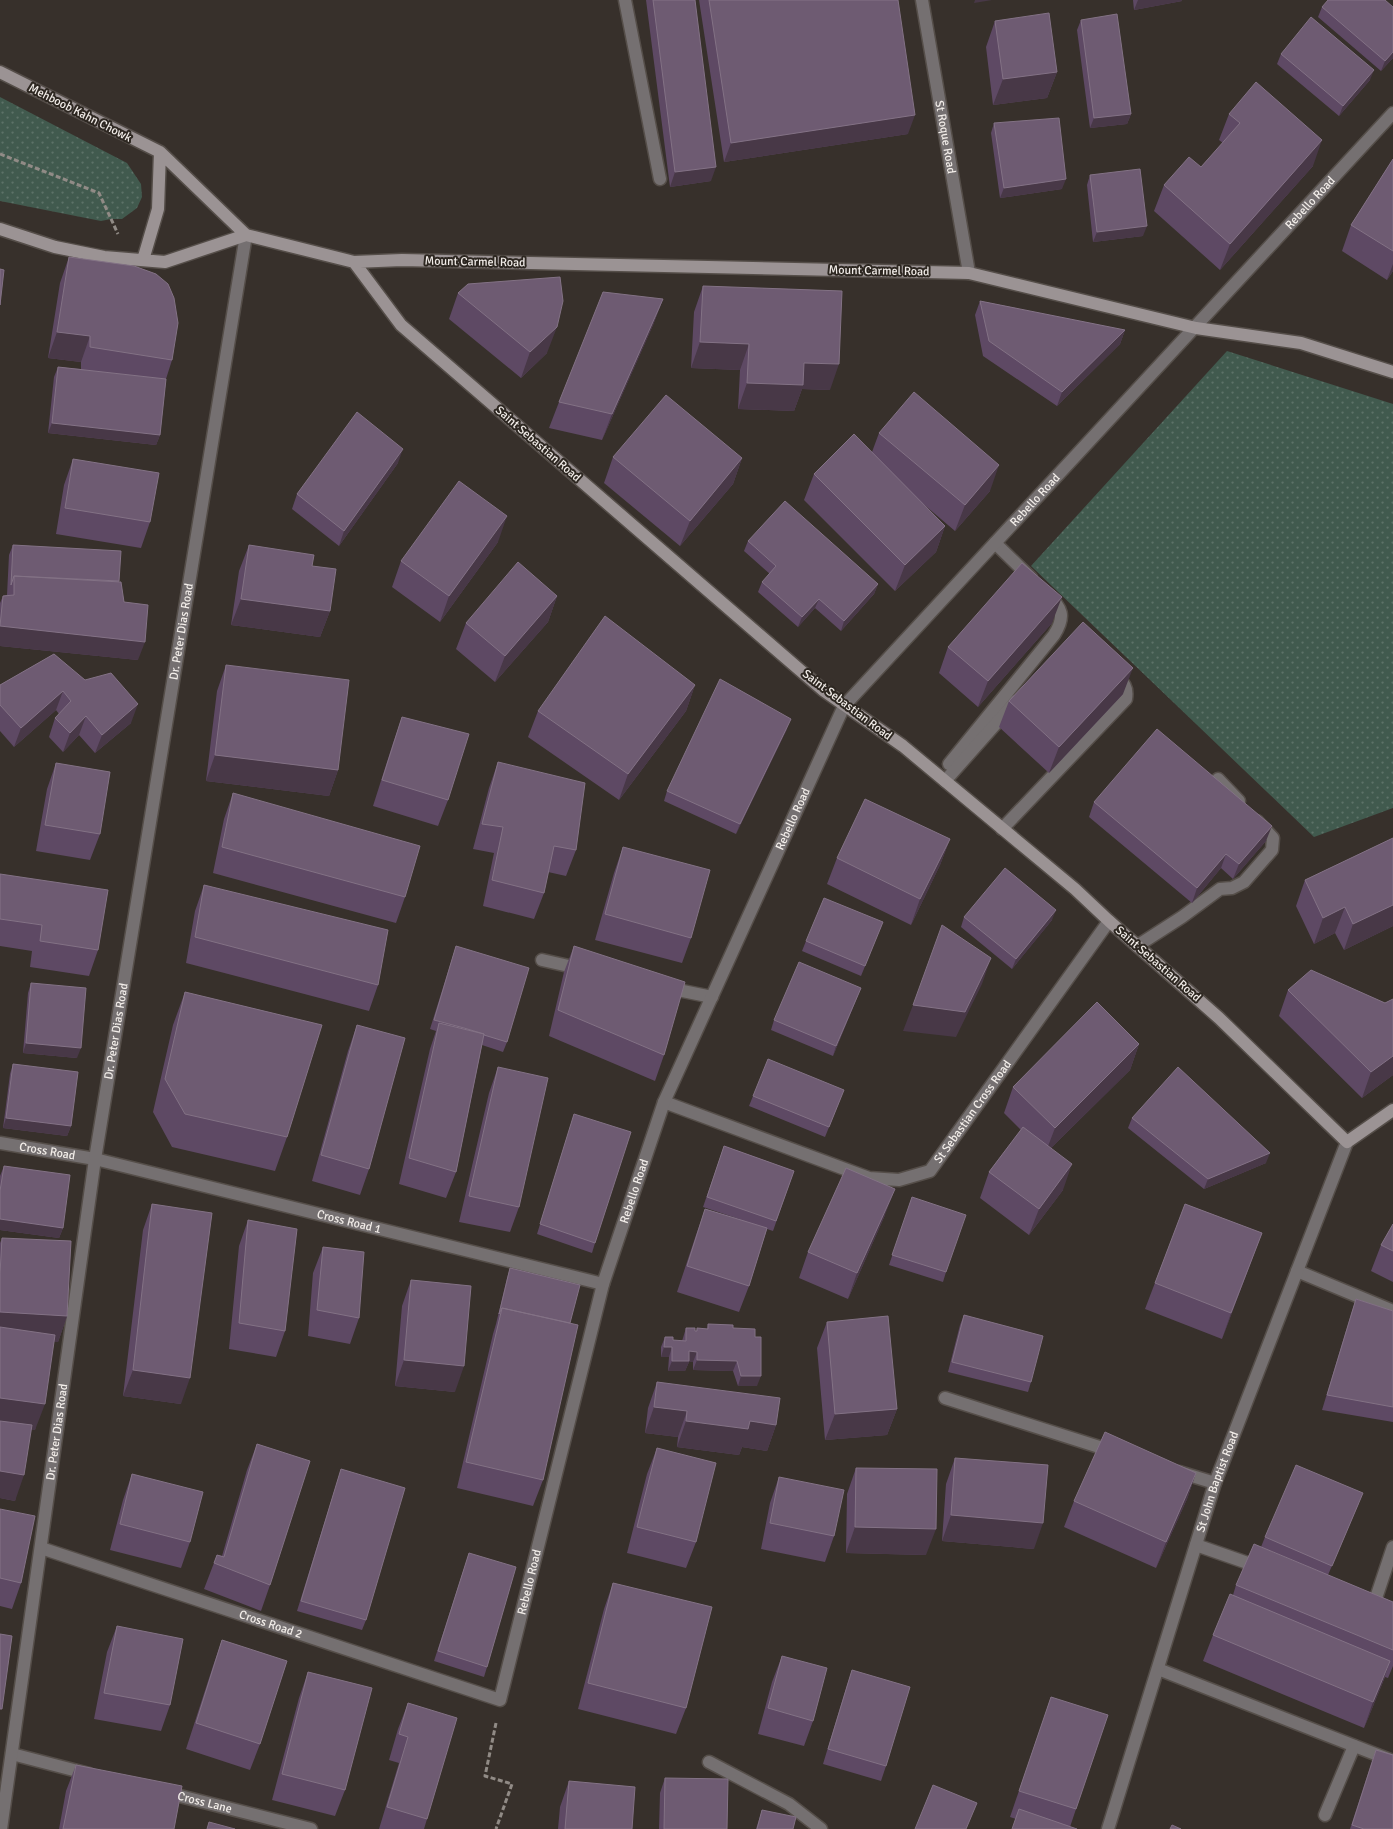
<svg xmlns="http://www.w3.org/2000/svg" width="1393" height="1829" font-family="Signika,sans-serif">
<defs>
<pattern id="grass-dots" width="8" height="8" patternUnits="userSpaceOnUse" patternTransform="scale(1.25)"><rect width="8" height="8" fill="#415a4e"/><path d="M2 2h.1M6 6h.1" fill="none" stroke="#5d7268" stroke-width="1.8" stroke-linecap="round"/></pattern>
</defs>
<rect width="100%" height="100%" fill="#37302b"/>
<!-- grass -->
<path fill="url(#grass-dots)" d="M0,97L127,163L141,184L142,197L137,208L122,219H111L101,221L0,201Z
M1227,351L1393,404V808L1314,837L1031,566Z"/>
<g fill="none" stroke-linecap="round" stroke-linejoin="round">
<defs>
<path id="service" d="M625,0L660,179
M1218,779L1239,801
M1137,946L1182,917L1220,889L1232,888L1244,882L1272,850L1273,838L1257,821
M945,1398L1115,1452
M1179,1472L1215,1483"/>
<g id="minor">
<path id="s1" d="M922,0L969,273"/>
<path d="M995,543L1031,578"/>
<path d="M949,764L1054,635C1066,616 1062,608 1047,594"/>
<path d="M945,781L1016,701"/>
<path d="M1002,829L1126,699C1128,687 1124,683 1115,675"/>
<path d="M542,960L582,969"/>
<path d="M668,988L712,997"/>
<path id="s2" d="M664,1102L869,1178L899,1180L930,1171L1109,921"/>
<path id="s3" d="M0,1143L95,1159L603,1284"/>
<path d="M1297,1271L1393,1311"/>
<path d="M1196,1545L1262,1568"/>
<path id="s4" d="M41,1548L500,1700L603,1284L664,1102L844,706L1393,113"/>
<path d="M1372,1610L1393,1547"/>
<path d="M1158,1669L1393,1761"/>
<path d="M12,1754L89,1774"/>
<path d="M709,1762L789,1804L821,1829"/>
<path id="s5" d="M164,1792L311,1829"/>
<path d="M1325,1815L1354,1746"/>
<path id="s6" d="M1,1829L95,1159L246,235"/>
<path id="s7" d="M1108,1829L1215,1483L1347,1142"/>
</g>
<path id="secondary" d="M0,72L160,152L246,235
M0,229L55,247L104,257L165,262L246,235L354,262L402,260L969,273L1196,328L1301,343L1393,372
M143,260L158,209L160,152
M354,262L401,325L823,690L903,746L1075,889L1109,921L1219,1018L1347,1142L1393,1110"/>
</defs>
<!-- service casing -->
<use href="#service" stroke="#554e49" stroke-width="15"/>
<!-- minor casing -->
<use href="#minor" stroke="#554e49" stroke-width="15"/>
<!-- secondary casing -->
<use href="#secondary" stroke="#554e49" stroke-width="15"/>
<!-- path -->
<path stroke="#918b86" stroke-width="3" stroke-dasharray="5 2.5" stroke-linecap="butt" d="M0,154L99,193L118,234
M496,1723L485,1776L512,1784L496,1829"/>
<!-- service -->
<use href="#service" stroke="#757071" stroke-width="12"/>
<!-- minor -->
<use href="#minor" stroke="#757071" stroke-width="12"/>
<!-- secondary -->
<use href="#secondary" stroke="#9b9394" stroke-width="12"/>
</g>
<!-- wall -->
<path fill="#5e4964" d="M646,0H695L711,181L670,187Z
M699,0H898L908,134L724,162Z
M1133,0H1182V1L1134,10Z
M1322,7H1393V58L1381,71L1318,17Z
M1081,20L1131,114L1127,124L1090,128L1077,30Z
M995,21L1057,72L1047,98L993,105L986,47Z
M1281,54L1370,80L1339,116L1277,64Z
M1229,114L1313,166L1220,270L1154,211L1164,185L1201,167L1223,143L1219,140Z
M994,123L1062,189L1000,198L991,133Z
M1393,159V271L1387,280L1342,251L1351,225Z
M1090,175L1143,236L1093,242L1087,185Z
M69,257L172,360L166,379L160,435L156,445L48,433L54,377L58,367L81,369V362L48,358L60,283Z
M703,286L830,390L802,389L794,411L738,409L740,370L691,368L694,312Z
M458,293L547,353L521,378L449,319Z
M663,299L653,325L602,440L549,428L559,402Z
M980,301L1125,330L1120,344L1057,406L983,356L975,315Z
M879,433L990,491L955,531L921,502L945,526L936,552L895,591L804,500L814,474L872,452Z
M613,457L742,458L733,484L680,546L604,483Z
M73,459L150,522L141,548L56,534L64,485Z
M398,463L339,546L292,509L297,494Z
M748,541L878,584L874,594L841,631L815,608L798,627L758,592L762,582L770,574L744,551Z
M498,542L440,622L392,587L401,561Z
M13,545L119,581L138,660L0,646V603L3,596L7,595L9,555Z
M249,545L312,566L330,611L320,637L231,625L239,571Z
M557,596L548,622L495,682L456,649L466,623Z
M1052,623L978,707L939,673L948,647Z
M54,654L131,723L95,753L79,735L63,752L49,737L55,718L59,714L56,710L14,747L0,731V685Z
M226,665L338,770L329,796L206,781L217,691Z
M695,685L686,711L619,800L528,737L538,711Z
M1123,694L1049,773L999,727L1009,701Z
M402,717L448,800L438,826L373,806L393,743Z
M787,729L736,834L664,801L667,791Z
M498,762L576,850L566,876L548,872L544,893L534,919L483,906L494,853L473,849L489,788Z
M56,763L100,834L90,860L36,851L47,789Z
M233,793L405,897L396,923L213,873L224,819Z
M1094,802L1266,841L1233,879L1221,868L1192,903L1089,817Z
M1393,838V926L1344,950L1335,933L1314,944L1296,906L1305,880Z
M950,839L940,865L911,925L827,884L837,858Z
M623,847L691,938L682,963L595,940L614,873Z
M0,874L98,950L89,976L30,967L32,951L0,946Z
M204,885L378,985L369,1011L186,963L195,911Z
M964,917L1052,920L1012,969L961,927Z
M883,922L861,976L802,951L806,941Z
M456,946L507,1042L503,1052L482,1045L456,1172L446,1198L399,1184L430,1049L436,1031L430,1029Z
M574,946L664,1055L655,1081L549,1036L564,972Z
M31,983L77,1058L23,1053L28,993Z
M861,988L833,1056L771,1030L774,1020Z
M1288,990L1385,1003L1393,999V1075L1362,1098L1279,1016Z
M185,992L287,1137L275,1171L172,1147L153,1112L173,1025Z
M357,1025L369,1169L360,1195L312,1181L348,1051Z
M1139,1044L1130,1070L1051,1148L1063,1190L1029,1235L980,1198L989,1172L1021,1130L1004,1113L1013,1087Z
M13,1064L71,1126L67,1136L3,1128L10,1074Z
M498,1067L519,1207L510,1232L459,1222L489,1093Z
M753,1096L840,1100L825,1137L749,1106Z
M574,1114L595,1243L592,1253L537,1234Z
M1132,1118L1266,1163L1204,1189L1128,1128Z
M724,1146L794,1171L773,1231L767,1229L749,1286L739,1312L677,1292L696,1235L705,1209L739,1219L703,1207Z
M4,1166L63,1228L59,1238L0,1230V1176Z
M912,1197L946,1272L943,1282L889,1265Z
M152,1204L181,1404L123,1396L143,1230Z
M1185,1204L1262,1233L1222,1339L1145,1309Z
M885,1215L848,1299L799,1278L808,1252Z
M248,1220L285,1331L276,1357L229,1349L239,1246Z
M1393,1224V1282L1371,1271L1381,1245Z
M2,1238L67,1316L58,1342L54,1341L35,1430L31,1429L15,1501L0,1498V1243Z
M323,1247L359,1318L350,1344L308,1336L313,1273Z
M510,1268L570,1323L543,1480L533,1506L457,1488L493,1334L496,1324L507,1278Z
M411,1280L455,1392L395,1386L402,1306Z
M1356,1299L1393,1311V1422L1322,1410L1351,1314Z
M964,1315L1031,1382L1028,1392L948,1372L960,1325Z
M827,1322L897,1409L887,1435L825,1440L817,1348Z
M708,1324L733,1328L755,1337L757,1386H738L733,1371L693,1370V1362H689L685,1371H668L669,1357H661V1347L665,1337L673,1340L682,1341L683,1338L686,1328L696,1331L697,1328L707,1329Z
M657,1382L776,1425L767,1451L742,1447L739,1455L677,1447L678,1437L645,1433L648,1408Z
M257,1444L270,1585L261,1611L204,1589L217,1555L222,1556L247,1470Z
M657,1448L696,1542L686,1568L627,1553L647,1474Z
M955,1458L1034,1549L942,1541L946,1484Z
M856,1468L926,1555L846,1553L847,1494Z
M341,1469L366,1620L362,1630L297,1611Z
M1196,1473L1187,1499L1156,1568L1064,1527L1074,1501Z
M132,1474L190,1542L181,1568L110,1550L123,1500Z
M779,1477L834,1536L825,1562L761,1549L770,1503Z
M1359,1503L1328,1575L1393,1602V1666L1388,1678L1385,1677L1364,1728L1203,1661L1213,1635L1233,1595L1236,1585L1318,1571L1261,1547L1265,1537Z
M0,1509L21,1583L12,1609L0,1606Z
M469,1553L487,1667L484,1677L434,1661Z
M613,1583L686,1708L676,1734L578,1709L604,1609Z
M117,1626L170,1705L161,1731L94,1719L107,1652Z
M222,1640L260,1744L250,1770L186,1749L213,1666Z
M782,1656L813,1721L804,1746L758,1734L772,1682Z
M852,1670L886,1766L881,1781L823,1764L847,1685Z
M308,1672L345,1790L335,1816L272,1800L299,1698Z
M1051,1697L1076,1809L1070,1827L1016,1819L1010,1817Z
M408,1703L427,1819L424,1829H379L399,1763L389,1760L398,1729Z
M1376,1750L1393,1829H1350L1371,1764Z
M76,1765L174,1829H59L66,1791Z
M665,1778L727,1829H659L660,1793Z
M569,1781L632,1829H558L560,1807Z
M762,1810L793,1829H756Z"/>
<!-- shaded-wall -->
<path fill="#483847" d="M975,0H992L974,3Z
M1138,0H1182V1L1134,10Z
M1393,52V58L1381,71L1385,61Z
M1374,70L1370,80L1339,116L1343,106Z
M1057,72L1047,98L993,105L1003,79Z
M1131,114L1127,124L1090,128L1094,118Z
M915,115L908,134L724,162L731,143Z
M1322,140L1313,166L1220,270L1230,244Z
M716,167L711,181L670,187L675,172Z
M1066,179L1062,189L1000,198L1004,188Z
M1147,226L1143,236L1093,242L1097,232Z
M1393,264V271L1387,280Z
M663,299L653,325L602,440L612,414Z
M557,327L547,353L521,378L530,352Z
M1125,330L1120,344L1057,406L1062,392Z
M57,332L90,336L81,362L48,358Z
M700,342L749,344L740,370L691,368Z
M804,363L839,364L830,390L802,389L794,411L738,409L747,383Z
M52,423L160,435L156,445L48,433Z
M403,449L398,463L339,546L344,531Z
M742,458L733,484L680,546L690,521Z
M999,465L990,491L955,531L965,505Z
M507,516L498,542L440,622L449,596Z
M945,526L936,552L895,591L905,565Z
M878,584L874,594L841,631L844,621Z
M557,596L548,622L495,682L505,656Z
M1062,597L1052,623L978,707L988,681Z
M241,599L330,611L320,637L231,625Z
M819,599L815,608L798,627L802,617Z
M0,626L145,642L138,660L0,646Z
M1133,668L1123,694L1049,773L1059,747Z
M695,685L686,711L619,800L628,774Z
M63,691L56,710L14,747L21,728Z
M138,704L131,723L95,753L102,735Z
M86,716L79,735L63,752L70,733Z
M791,719L787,729L736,834L740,824Z
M215,755L338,770L329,796L206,781Z
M1272,826L1266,841L1233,879L1239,864Z
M950,839L940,865L911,925L920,899Z
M1226,854L1221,868L1192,903L1197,888Z
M1393,905V926L1344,950L1353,924Z
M1345,907L1335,933L1314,944L1323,918Z
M1056,910L1052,920L1012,969L1016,959Z
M991,958L982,984L956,1037L903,1031L913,1005Z
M861,988L857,998L833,1056L836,1046Z
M26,1043L81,1048L77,1058L23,1053Z
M1139,1044L1130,1070L1045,1154L1055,1128Z
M1393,1056V1075L1362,1098L1371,1072Z
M6,1118L71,1126L67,1136L3,1128Z
M1270,1153L1266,1163L1204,1189L1208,1179Z
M1072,1164L1063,1190L1029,1235L1039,1209Z
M895,1189L885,1215L848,1299L857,1273Z
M0,1219L63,1228L59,1238L0,1230Z
M1262,1233L1252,1259L1222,1339L1231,1313Z
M0,1312L67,1316L58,1342L0,1339Z
M664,1347H672L669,1357H661Z
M689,1351L697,1352L693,1362H689L685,1371H668L672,1361Z
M404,1360L464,1366L455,1392L395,1386Z
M697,1360L737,1361L733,1371L693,1370Z
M133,1370L190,1378L181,1404L123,1396Z
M741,1376H761L757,1386H738Z
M0,1398L45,1404L35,1430L0,1425Z
M654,1407L687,1411L678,1437L645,1433Z
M897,1409L887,1435L825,1440L835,1414Z
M686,1421H750L776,1425L767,1451L742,1447L739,1455L677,1447Z
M0,1471L24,1475L15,1501L0,1498Z
M1196,1473L1187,1499L1156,1568L1166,1542Z
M951,1515L1043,1523L1034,1549L942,1541Z
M855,1527L936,1529L926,1555L846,1553Z
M1390,1661L1381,1687L1364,1728L1373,1702Z"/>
<!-- building -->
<path fill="#6e5b72" stroke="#837285" d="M653,0H695L716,167L675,172Z
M709,0H898L915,115L731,143Z
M1328,0H1385L1393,7V52L1385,61L1322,7Z
M1049,13L1057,72L1003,79L995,21Z
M1117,14L1131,114L1094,118L1081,20Z
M1311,17L1374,70L1343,106L1281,54Z
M1256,82L1322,140L1230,244L1164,185L1189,157L1201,167L1240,123L1229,114Z
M1059,118L1066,179L1004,188L994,123Z
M1393,159V251L1351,225Z
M1140,169L1147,226L1097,232L1090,175Z
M69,257L134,266L156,274L168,284L174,298L178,323L172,360L90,347V336L57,332Z
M0,269L4,270L0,305Z
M560,277L563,301L557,327L530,352L458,293L468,284Z
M703,286L842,291L839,364L804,363L803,385L747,383L749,344L700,342Z
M603,292L663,299L612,414L559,402Z
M980,301L1125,330L1062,392L989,341Z
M58,367L166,379L160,435L52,423Z
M914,392L999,465L965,505L879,433Z
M666,395L742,458L690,521L613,457Z
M357,412L403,449L344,531L297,494Z
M854,434L945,526L905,565L814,474Z
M73,459L159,473L150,522L65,508Z
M459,481L507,516L449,596L401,561Z
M785,501L878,584L844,621L819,599L802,617L762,582L776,566L748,541Z
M13,545L121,551L119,581L14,576L11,585Z
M249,545L314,555L312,566L336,569L330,611L241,599Z
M518,562L557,596L505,656L466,623Z
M1022,563L1062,597L988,681L948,647Z
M14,576L121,582L124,602L148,605L145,642L0,626L3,596L14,595Z
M605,616L695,685L628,774L538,711Z
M1083,622L1133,668L1059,747L1009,701Z
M54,654L85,680L111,673L138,704L102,735L86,716L70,733L55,718L71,701L63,691L21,728L0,705V685Z
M226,665L349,680L338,770L215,755Z
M720,679L791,719L740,824L667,791Z
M402,717L469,734L448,800L382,780Z
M1157,729L1272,826L1239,864L1226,854L1197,888L1094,802Z
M498,762L585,783L576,850L554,846L544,893L492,880L503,827L482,824Z
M56,763L110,772L100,834L45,825Z
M233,793L420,846L405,897L222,847Z
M865,799L950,839L920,899L837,858Z
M1393,838V905L1353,924L1345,907L1323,918L1305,880Z
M623,847L710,870L691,938L605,914Z
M1005,868L1056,910L1016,959L964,917Z
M0,874L108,890L98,950L40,941L42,925L0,919Z
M204,885L388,930L378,985L195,937Z
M824,898L883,922L865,966L806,941Z
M942,925L991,958L965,1012L913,1005Z
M456,946L529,968L507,1042L484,1035V1034L464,1028L434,1020Z
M574,946L685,982L664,1055L558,1010Z
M799,962L861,988L836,1046L774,1020Z
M1311,970L1385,1003L1393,999V1056L1371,1072L1288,990Z
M31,983L86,988L81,1048L26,1043Z
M185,992L322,1025L287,1137L185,1114L165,1079Z
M1097,1002L1139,1044L1055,1128L1013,1087Z
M439,1023L484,1034L456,1172L409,1158Z
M357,1025L405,1038L369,1169L321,1155Z
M768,1059L844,1090L829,1127L753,1096Z
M13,1064L78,1072L71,1126L6,1118Z
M498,1067L548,1078L519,1207L469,1196Z
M1178,1067L1270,1153L1208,1179L1132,1118Z
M574,1114L631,1132L595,1243L540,1224Z
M1023,1127L1072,1164L1039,1209L989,1172Z
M724,1146L794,1171L776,1221L707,1197Z
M4,1166L70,1175L63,1228L0,1219V1191Z
M846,1168L895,1189L857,1273L808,1252Z
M912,1197L966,1215L946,1272L892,1255Z
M152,1204L212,1213L190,1378L133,1370Z
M1185,1204L1262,1233L1231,1313L1155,1283Z
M705,1209L767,1228L749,1286L687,1266Z
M248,1220L297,1229L285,1331L239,1323Z
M1393,1224V1251L1381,1245Z
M2,1238L71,1241L67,1316L0,1312V1274Z
M323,1247L364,1252L359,1318L317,1310Z
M510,1268L580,1285L570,1323L502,1308L499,1314Z
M411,1280L471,1286L464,1366L404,1360Z
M1356,1299L1393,1311V1407L1327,1395Z
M502,1308L578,1325L543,1480L466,1462Z
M964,1315L1043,1336L1031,1382L952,1362Z
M888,1316L897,1409L835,1414L827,1322Z
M708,1324L733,1325V1328L755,1329V1337H761V1376H741L737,1361L697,1360V1352L689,1351V1361H672V1347H664L665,1337H673V1340L686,1341V1328H695V1331H697V1328L708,1329Z
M0,1327L55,1335L45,1404L0,1398Z
M657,1382L780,1398L776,1425L750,1421L748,1429L686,1421L687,1411L654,1407Z
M0,1421L32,1425L24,1475L0,1471Z
M1105,1432L1196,1473L1166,1542L1074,1501Z
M257,1444L310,1461L270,1585L214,1563L217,1555L224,1557Z
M657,1448L716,1463L696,1542L637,1527Z
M955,1458L1048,1465L1043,1523L951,1515Z
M1296,1465L1363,1493L1332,1566L1265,1537Z
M856,1468L937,1469L936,1529L855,1527Z
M341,1469L405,1488L366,1620L301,1601Z
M132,1474L203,1492L190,1542L120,1524Z
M779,1477L844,1490L834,1536L770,1523Z
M0,1509L35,1516L21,1583L0,1578Z
M1254,1544L1393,1602V1650L1236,1585Z
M469,1553L516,1567L487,1667L438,1651Z
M613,1583L712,1607L686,1708L588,1683Z
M1230,1594L1390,1661L1373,1702L1213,1635Z
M117,1626L183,1639L170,1705L104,1693Z
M0,1634L12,1636L2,1709H0Z
M222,1640L287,1661L260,1744L196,1723Z
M782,1656L827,1668L813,1721L768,1708Z
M852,1670L910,1687L886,1766L828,1749Z
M308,1672L372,1688L345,1790L282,1774Z
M1051,1697L1108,1715L1076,1809L1019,1791Z
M408,1703L457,1718L427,1819L387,1807L408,1737L399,1734Z
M1376,1750L1393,1755V1829H1364L1352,1825Z
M76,1765L182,1786L174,1829H63Z
M665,1778L728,1779L727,1829H664Z
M569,1781L635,1787L632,1829H565Z
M933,1785L977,1803L966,1829H915Z
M1019,1809L1077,1829H1012Z
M762,1810L796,1817L793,1829H757Z
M209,1822L235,1829H207Z
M1172,1825L1181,1829H1170Z"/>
<g text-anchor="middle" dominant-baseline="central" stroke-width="4" stroke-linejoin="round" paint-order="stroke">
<!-- street labels -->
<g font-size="12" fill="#f2ede9" stroke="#2d2721">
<text transform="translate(80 113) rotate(27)">Mehboob Kahn Chowk</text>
<text stroke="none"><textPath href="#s1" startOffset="139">St Roque Road</textPath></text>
<text stroke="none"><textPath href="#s4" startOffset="2225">Rebello Road</textPath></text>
<text transform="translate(475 262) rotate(1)">Mount Carmel Road</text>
<text transform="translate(879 271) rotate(1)">Mount Carmel Road</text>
<text transform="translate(538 444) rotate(41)">Saint Sebastian Road</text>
<text stroke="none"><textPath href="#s4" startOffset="1820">Rebello Road</textPath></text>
<text stroke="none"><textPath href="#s6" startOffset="1211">Dr. Peter Dias Road</textPath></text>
<text transform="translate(847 705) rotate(37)">Saint Sebastian Road</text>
<text stroke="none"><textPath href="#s4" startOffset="1415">Rebello Road</textPath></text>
<text transform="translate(1158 964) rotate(41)">Saint Sebastian Road</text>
<text stroke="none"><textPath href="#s6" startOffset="806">Dr. Peter Dias Road</textPath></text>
<text stroke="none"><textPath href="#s2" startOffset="354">St Sebastian Cross Road</textPath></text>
<text stroke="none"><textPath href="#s3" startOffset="48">Cross Road</textPath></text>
<text stroke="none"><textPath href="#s4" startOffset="1010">Rebello Road</textPath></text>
<text stroke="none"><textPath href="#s3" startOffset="358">Cross Road 1</textPath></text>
<text stroke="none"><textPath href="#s6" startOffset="401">Dr. Peter Dias Road</textPath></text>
<text stroke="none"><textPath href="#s7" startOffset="364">St John Baptist Road</textPath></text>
<text stroke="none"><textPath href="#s4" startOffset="605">Rebello Road</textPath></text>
<text stroke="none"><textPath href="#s4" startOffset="242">Cross Road 2</textPath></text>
<text stroke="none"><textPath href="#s5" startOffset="42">Cross Lane</textPath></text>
</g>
</g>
</svg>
